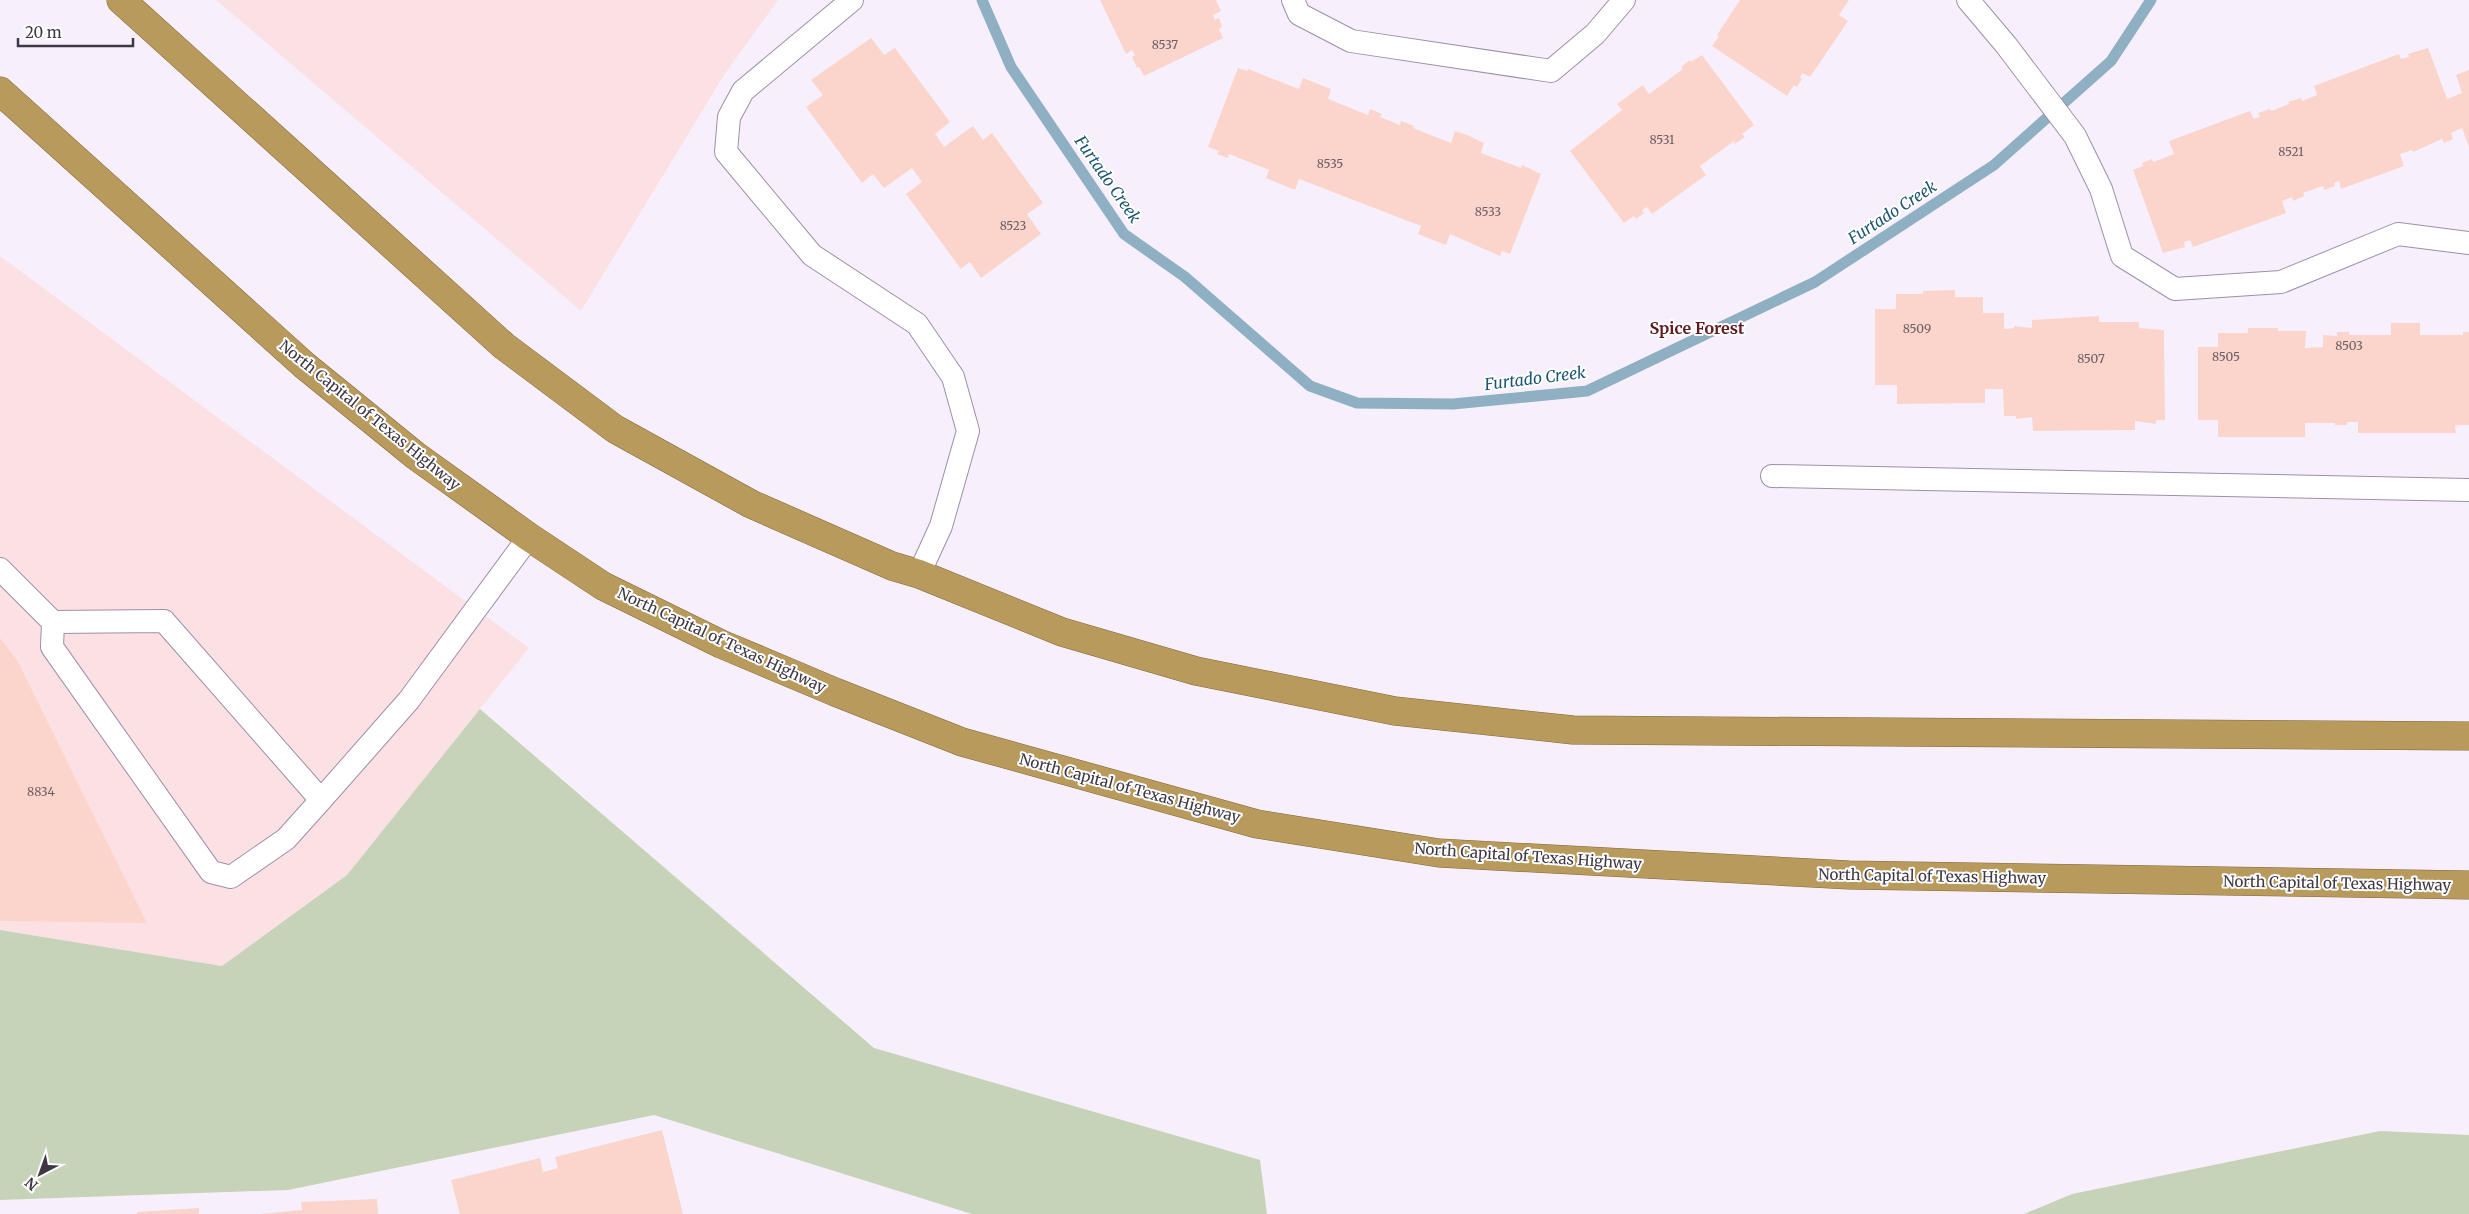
<svg xmlns="http://www.w3.org/2000/svg" width="2469" height="1214" font-family="Merriweather,serif">
<rect width="100%" height="100%" fill="#f7f0fc"/>
<!-- commercial -->
<path fill="#fce1e4" d="M216,0H778L724,75L581,311Z
M0,256L529,648L347,875L222,966L0,930Z"/>
<!-- green -->
<path fill="#c6d3b8" d="M480,709L874,1048L1260,1160L1267,1214H972L654,1115L288,1190L0,1200V930L222,966L347,875Z
M2380,1131L2469,1135V1214H2024L2072,1194Z"/>
<g fill="none" stroke-linecap="round" stroke-linejoin="round">
<!-- stream -->
<path stroke="#8fafc2" stroke-width="11" d="M982,0L1011,67L1124,234L1185,277L1310,386L1357,403L1453,404L1587,391L1815,282L1994,165L2111,61L2151,0"/>
</g>
<!-- building -->
<path fill="#fbd5cb" d="M1100,0H1216L1221,11L1213,15L1215,20L1219,18L1222,27L1219,29L1223,38L1144,76L1139,67L1137,68L1132,57L1135,55L1132,50L1126,54Z
M1740,0H1849L1839,15L1848,21L1810,77L1803,73L1800,77L1802,79L1797,87L1794,85L1787,96L1712,46L1719,36L1717,35Z
M871,38L884,55L895,48L950,122L935,134L944,147L973,126L983,140L992,133L1043,203L1027,214L1041,234L981,278L970,262L961,269L906,194L922,182L912,168L884,188L873,174L862,183L806,107L823,95L811,80Z
M2428,48L2447,99L2462,93L2456,75L2469,70V147L2462,128L2451,133L2453,139L2444,143L2442,139L2413,152L2412,150L2400,154L2404,166L2341,189L2339,181L2334,183L2335,186L2324,190L2323,186L2303,193L2304,196L2293,201L2292,197L2282,201L2286,213L2193,247L2190,240L2184,242L2185,247L2163,253L2133,170L2143,166L2142,163L2152,159L2153,162L2174,154L2169,141L2250,111L2254,119L2260,117L2258,113L2270,109L2271,111L2289,104L2288,102L2301,98L2302,101L2317,95L2314,86L2399,54L2401,59L2409,57L2408,54Z
M1702,55L1754,125L1742,134L1745,137L1735,144L1734,141L1700,166L1706,175L1652,214L1647,207L1642,210L1644,213L1636,219L1634,216L1624,223L1570,151L1622,110L1617,104L1643,85L1649,94L1683,69L1681,67L1690,60L1691,62Z
M1238,68L1248,71V69L1299,89L1303,78L1331,89L1328,99L1368,115L1370,109L1382,114L1380,117L1400,125L1401,121L1414,126L1413,128L1451,143L1455,131L1467,135L1484,143L1481,153L1521,168L1522,165L1541,174L1510,254L1502,251L1500,256L1450,234L1446,245L1418,234L1421,226L1299,179L1295,190L1266,178L1269,170L1229,154L1228,158L1217,154L1219,151L1208,147Z
M1955,290V297H1983V313H2004V329L2014,328V326L2032,328V320L2099,316V322H2139V328L2164,330L2165,420H2156V424L2135,421V430L2033,431L2032,417L2016,419V416H2004L2003,389H1985V403L1897,404V385H1875V309H1896V294H1923V291Z
M2391,323H2420V335H2463V332H2469V425H2455L2456,433H2358V422H2347V425H2335V423H2305V437H2218V420H2198V347H2218V333H2248V328H2278V331H2306L2305,348L2323,347V335L2337,336V332H2349V335H2391Z
M0,638L17,660L147,923L0,921Z
M662,1130L683,1214H460L451,1180L540,1158L543,1172L558,1168L555,1157Z
M377,1199L378,1214H260L302,1210L301,1202Z
M199,1208V1214H137V1212Z"/>
<g fill="none" stroke-linecap="round" stroke-linejoin="round">
<defs>
<path id="service" d="M852,0L743,91L729,117L726,152L812,255L917,324L953,377L968,431L941,526L919,574
M1293,0L1299,14L1351,41L1551,71L1595,34L1624,0
M1968,0L2006,45L2075,136L2101,189L2122,256L2175,289L2281,282L2398,234L2469,243
M1772,476L2469,490
M0,569L53,622
M321,800L164,621L53,622L52,647L211,872L231,877L286,839L321,800L409,700L529,537"/>
<path id="trunk" d="M121,0L504,346L615,429L751,504L892,566L919,574L1062,632L1196,671L1395,711L1573,730L2469,736
M0,91L304,365L416,456L529,537L603,586L721,644L835,692L962,742L1257,824L1439,853L1849,875L2469,885"/>
</defs>
<!-- service casing -->
<use href="#service" stroke="#9f8eaa" stroke-width="24"/>
<!-- trunk casing -->
<use href="#trunk" stroke="#83673a" stroke-width="29"/>
<!-- service -->
<use href="#service" stroke="#fff" stroke-width="22"/>
<!-- trunk -->
<use href="#trunk" stroke="#b89a5c" stroke-width="28"/>
</g>
<g text-anchor="middle" dominant-baseline="central" stroke-width="4" stroke-linejoin="round" paint-order="stroke">
<!-- number labels -->
<g font-size="12" fill="#6e5f66">
<text x="1165" y="44">8537</text>
<text x="1662" y="139">8531</text>
<text x="2291" y="151">8521</text>
<text x="1330" y="163">8535</text>
<text x="1488" y="211">8533</text>
<text x="1013" y="225">8523</text>
<text x="1917" y="328">8509</text>
<text x="2349" y="345">8503</text>
<text x="2226" y="356">8505</text>
<text x="2091" y="358">8507</text>
<text x="41" y="791">8834</text>
</g>
<!-- street labels -->
<g font-size="15" fill="#3f3844" stroke="#fff">
<text transform="translate(370 415) rotate(39)">North Capital of Texas Highway</text>
<text transform="translate(722 640) rotate(25)">North Capital of Texas Highway</text>
<text transform="translate(1130 788) rotate(15)">North Capital of Texas Highway</text>
<text transform="translate(1528 856) rotate(4)">North Capital of Texas Highway</text>
<text transform="translate(1932 876) rotate(1)">North Capital of Texas Highway</text>
<text transform="translate(2337 883) rotate(1)">North Capital of Texas Highway</text>
</g>
<!-- water labels -->
<g font-size="16" font-style="italic" fill="#1d5673" stroke="#fff">
<text transform="translate(1108 179) rotate(55)">Furtado Creek</text>
<text transform="translate(1892 212) rotate(-33)">Furtado Creek</text>
<text transform="translate(1535 378) rotate(-7)">Furtado Creek</text>
</g>
<!-- neighbourhood labels -->
<g font-size="16" font-weight="bold" fill="#611c22" stroke="#fff">
<text x="1697" y="328">Spice Forest</text>
</g>
</g>
<!-- north arrow -->
<g transform="translate(40 1174) rotate(221)" stroke="#ffffff" stroke-width="4" paint-order="stroke">
<path d="M0-4L9 19L0 12L-9 19Z" fill="#3f3844"/>
<text y="-8" font-size="14" font-weight="bold" text-anchor="middle" fill="#3f3844">N</text>
</g>
<!-- scale -->
<path d="M18 38v8h115v-8" fill="none" stroke="#3f3844" stroke-width="2.5"/>
<text x="25" y="38" font-size="15" fill="#3f3844" stroke="#ffffff" stroke-width="4" paint-order="stroke">20 m</text>
</svg>
